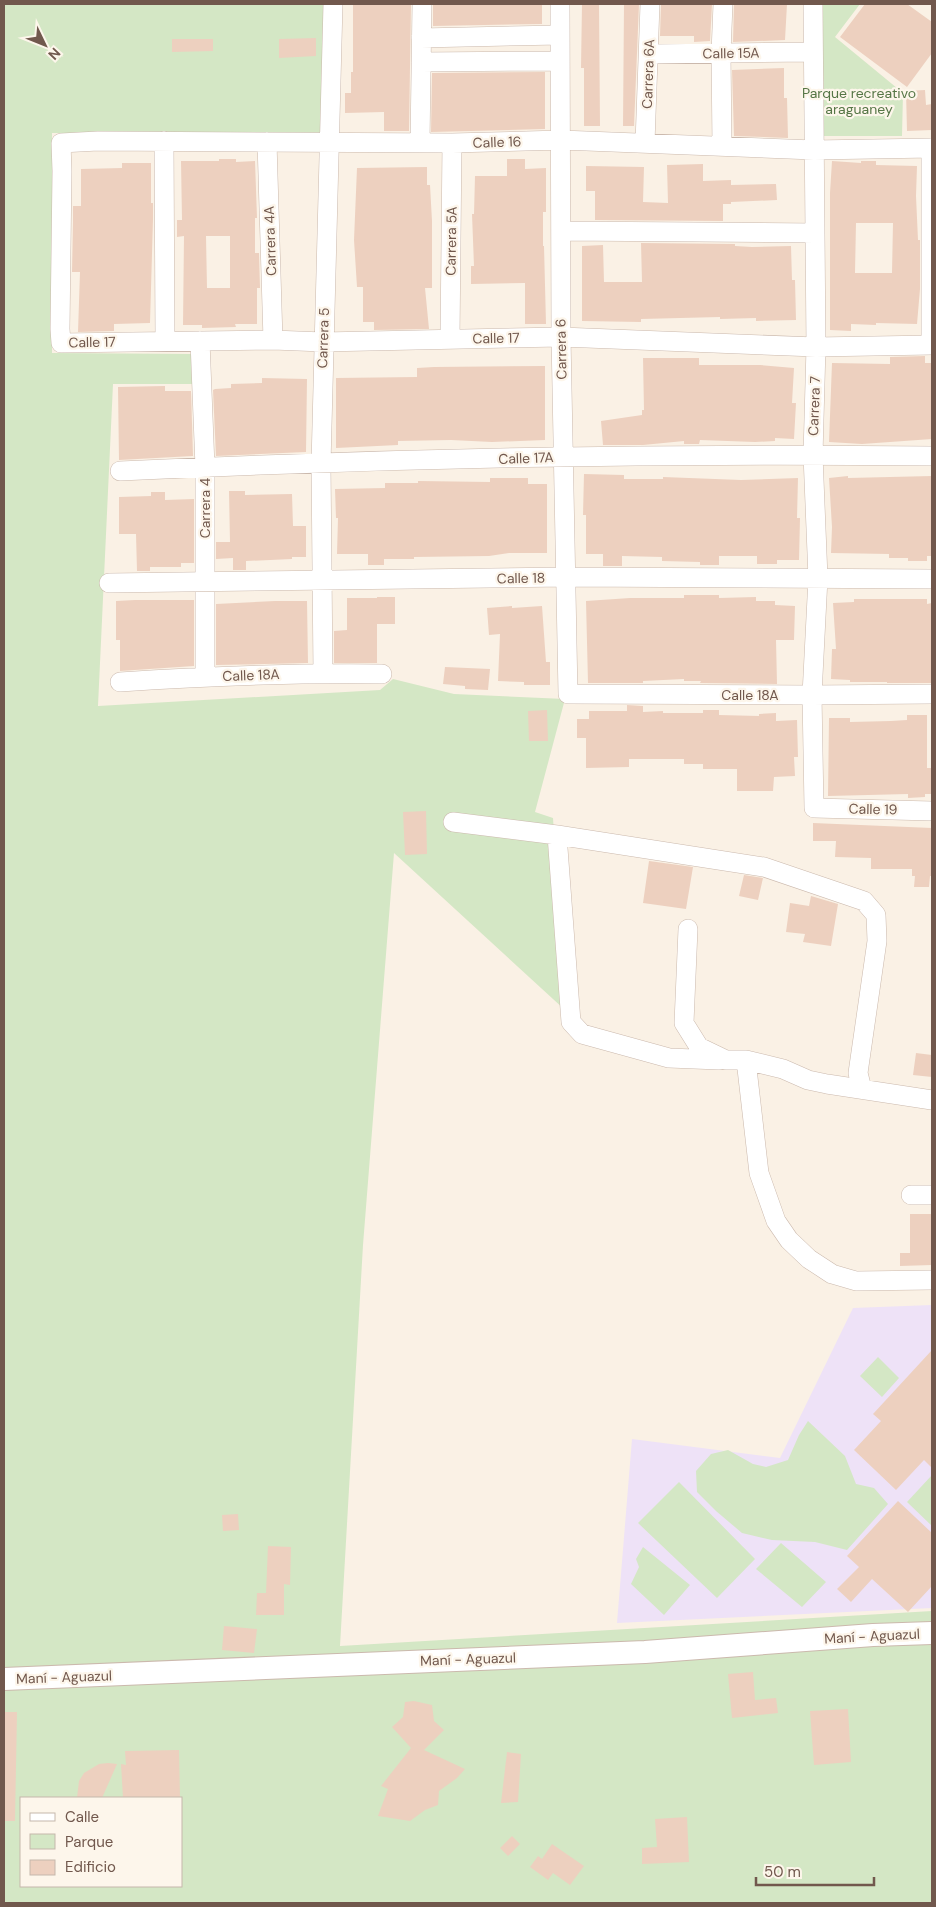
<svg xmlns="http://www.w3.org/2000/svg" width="936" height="1907" font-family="'DM Sans',sans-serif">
<rect width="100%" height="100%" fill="#faf1e5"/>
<!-- education -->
<path fill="#eee2f7" d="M932,1305V1608L617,1623L632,1439L780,1458L853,1308Z"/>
<!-- green -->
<path fill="#d4e7c5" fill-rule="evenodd" d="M4,4H324L321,134L52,133V353L193,354V384H113L98,706L380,690L393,679L454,694L565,699L535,812L553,818L565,1010L394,853L363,1245L340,1646L932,1611V1903H4ZM21,1798H181V1886H21Z
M822,4H860L835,37L903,93L902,136H824Z
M878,1357L899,1378L882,1397L860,1376Z
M808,1421L845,1456L856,1484L874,1488L888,1504L847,1550L815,1542L772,1540L742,1533L716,1511L697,1492L696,1471L711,1454L728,1450L753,1464L766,1467L788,1460L799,1435Z
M932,1475V1526L907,1502Z
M679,1482L755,1559L717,1598L638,1523Z
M781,1543L826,1582L802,1607L756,1569Z
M643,1547L690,1585L664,1615L631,1584L639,1567L636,1559Z"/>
<!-- building -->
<path fill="#edd0bf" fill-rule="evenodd" d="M353,4H411L409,131H384V112L345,113V93H351V72H353Z
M433,4H542V24L433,26Z
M582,4H599L600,126H584V68H581Z
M624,4H639L634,126H623Z
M661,4H712L710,41L694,42V36H660Z
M734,4H787L785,40L733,42Z
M865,4H907L932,22V53L907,87L840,37Z
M316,38V56L279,58V39Z
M172,39H213V51L172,52Z
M784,68V98H787L788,138L734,136L732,70Z
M545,72V129L431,132L432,73Z
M925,90L926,105L932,104V130L907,131L906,91Z
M219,159H236V162L255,161L257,218H255V253H259L260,288H257V324H235L236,327L202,328V325H183L184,236L177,237V220H182L181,161H219ZM206,236H230V288H207Z
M507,159H525V169L546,168V212H543V246H544L546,324H525V283L471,284V266H474L472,214H474L475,176H507Z
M832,161L861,163V161H876V165L917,166L916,196L918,240H920V289L917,324L876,323V325L851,324V331L830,330V193ZM856,223H893L892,273H855Z
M122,163H151V203H153V219L150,323L114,324V331L78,332L80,272H72L73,222V206H81V169L122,168Z
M703,164V181L731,180V185L776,184L777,200L731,202V204H723V221L595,220V191H586V166L644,167L643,202L668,203L667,165Z
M427,167V185H430L432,221V288H425L429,329L374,330V322H363V287H357L354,240L357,168Z
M641,243L735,244V246L752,247L791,246L792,280H795L796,320L756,321V318L720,319V317L641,319V322L582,321V246L603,245L604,282H642Z
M925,356V363H932V439L862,444L829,442L832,363L890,364V357Z
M643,358H699V365H760L794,368L792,403H796L794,439L775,438V441L755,442L700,440L699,444H684V441L643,445H603L601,421L642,415V410H644Z
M545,366V440L492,442L451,440L398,441V445L336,448V378L417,377V368L434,367Z
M262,378L307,379L306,452L216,456L213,390L215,389L231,388V384L262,383Z
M165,386V391H191L193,456L119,460L118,387Z
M584,474L624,475V479H663V477L741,480L798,478L797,518H800L799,560H777V564H757V556H719V565H700V562L662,561V557L622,556V566H603V554H586V515H583Z
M848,476V478L932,476V556H927V561H908V558H889V554L831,553L832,527L829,478Z
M490,478H528V484H547V553H509L489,556L414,557V559H384V565H368V554H337L338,518H336L335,489L385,488V483H418V481L490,482Z
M229,491H245V495L292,494L293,526H306V557H292V559L246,561V570H233V558L216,559V542H230Z
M151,492H165V500L194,499V563H181V567H150V571H137L136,534H119V497L151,496Z
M684,595H719V598L756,597V601H775V605L795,606L794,640H776L777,684L700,683L701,681H684V679L643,681V683H588L586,601L630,598H684Z
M377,597H395V624H377V663H334V631L347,630V598H377Z
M854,599H927V604L932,603V683H887V682H850V680L831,679L832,649H836L833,603L854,602Z
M135,600H194V666L120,671V640H116V601Z
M275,601H307L308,663L216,665V604Z
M512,606V608L542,606L546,662H550V685H524V682L498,681L500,634L489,635L487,608Z
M445,667L490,669L488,690L465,689V686L443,684Z
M627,705L643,706V712L663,711V713H703V710H719V715L759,716V714L776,713V721L797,720L798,757H794L795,776L774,777L773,791H737V769H703V764H684V759H629V767L586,768V738H577V719H589V711H627Z
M547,710L548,741H529L528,711Z
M907,715H927V768H932V794H925V797L908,798V794L828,796L829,718H850V722L891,721L907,720Z
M426,811L427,854L405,855L403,812Z
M813,823L932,828V876H930L929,887H914L915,876H912V869H871V858L835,857L836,841H813Z
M649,861L693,867L686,909L643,903Z
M744,875L763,878L758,900L739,896Z
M811,896L838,904L831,946L803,942L805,934L786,932L790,903L809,906Z
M916,1053L932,1055V1077L913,1075Z
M910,1214H932V1265L900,1266V1253H910Z
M932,1350V1468L924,1460L896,1490L854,1450L881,1421L873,1414Z
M898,1501L932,1533V1586L908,1612L872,1579L851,1602L837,1589L859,1567L847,1556Z
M238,1514L239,1530L223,1531L222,1515Z
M268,1546L291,1547L290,1585L284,1584V1615H256L257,1593H266Z
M224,1626L257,1629L254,1653L222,1650Z
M753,1672L755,1700L776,1698L778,1713L732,1718L728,1674Z
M414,1701L432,1705L434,1721L444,1730L424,1750L465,1769L457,1778L439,1791L438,1805L425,1810L410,1821L378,1816L388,1789L381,1786L411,1748L392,1727L403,1717L405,1702Z
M848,1709L851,1762L814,1765L810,1711Z
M4,1712H17L15,1821H4Z
M179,1750L180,1798H123L121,1764L126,1765L125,1751Z
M507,1752L521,1754L518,1802L501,1803Z
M108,1763L117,1764L102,1798H77L79,1781L84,1773L99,1764Z
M687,1817L689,1862L642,1864V1848L657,1847L655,1819Z
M512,1836L520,1844L508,1856L500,1848Z
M552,1844L584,1866L570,1885L553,1873L548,1880L530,1867L538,1856L542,1859Z"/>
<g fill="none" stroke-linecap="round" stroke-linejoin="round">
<defs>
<path id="minor" d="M560,4L561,337L568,694L812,695L932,694
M813,4L816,347L813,455L818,578L812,695L814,808L932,811
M421,38L560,35
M649,54L813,52
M421,62L560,61
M164,141L165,341
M267,142L273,340
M420,143L422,4
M645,143L650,4
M722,146L721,53L723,4
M932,148L814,150L561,140L452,143L98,141L61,143L62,171L60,329L61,343L273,340L323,342L561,337L816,347L932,345
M561,231L815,233
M450,339L452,143
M200,341L205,467V676
M931,345V148
M120,471C391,458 662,453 932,456
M109,583L566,577L932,579
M323,673L321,464L333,4
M120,682C208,676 295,673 382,674
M453,822L557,835L764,867L864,901L876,915L877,941L858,1073L862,1089
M557,835L571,1022L582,1034L669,1058L719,1060
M688,929L684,1023L699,1047L726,1060H746L783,1069L808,1080L827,1084L932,1100
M746,1060L759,1173L776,1221L789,1240L809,1259L832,1274L856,1281L932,1280
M911,1195H932"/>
<path id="tertiary" d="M4,1679L645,1652L873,1635L932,1633"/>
</defs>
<!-- minor casing -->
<use href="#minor" stroke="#cbb9ad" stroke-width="20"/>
<!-- tertiary casing -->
<use href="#tertiary" stroke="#cbb9ad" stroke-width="24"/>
<!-- minor -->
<use href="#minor" stroke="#fff" stroke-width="19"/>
<!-- tertiary -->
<use href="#tertiary" stroke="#fff" stroke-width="22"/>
</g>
<g text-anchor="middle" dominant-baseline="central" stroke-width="4.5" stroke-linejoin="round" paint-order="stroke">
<!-- street labels -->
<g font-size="14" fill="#71584d" stroke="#fdf6eb">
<text transform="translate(731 53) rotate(-1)">Calle 15A</text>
<text transform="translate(648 74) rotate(-88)">Carrera 6A</text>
<text transform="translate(497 142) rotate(-2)">Calle 16</text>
<text transform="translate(270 241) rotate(-92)">Carrera 4A</text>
<text transform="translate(451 241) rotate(-89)">Carrera 5A</text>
<text transform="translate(323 338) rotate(-88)">Carrera 5</text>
<text transform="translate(496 338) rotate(-1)">Calle 17</text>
<text transform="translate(92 342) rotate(-1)">Calle 17</text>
<text transform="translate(561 349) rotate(-91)">Carrera 6</text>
<text transform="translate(814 406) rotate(-88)">Carrera 7</text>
<text transform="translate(526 458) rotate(-2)">Calle 17A</text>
<text transform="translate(205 508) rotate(-90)">Carrera 4</text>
<text transform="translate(521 578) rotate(-1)">Calle 18</text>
<text transform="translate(251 675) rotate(-2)">Calle 18A</text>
<text x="750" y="695">Calle 18A</text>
<text transform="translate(873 809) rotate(1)">Calle 19</text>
<text transform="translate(872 1636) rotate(-3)">Maní - Aguazul</text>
<text transform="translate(468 1659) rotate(-2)">Maní - Aguazul</text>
<text transform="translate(64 1677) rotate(-2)">Maní - Aguazul</text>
</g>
<!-- park labels -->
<g font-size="14" fill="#567646" stroke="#fdf6eb">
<text x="859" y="93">Parque recreativo<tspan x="859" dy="16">araguaney</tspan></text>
</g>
</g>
<!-- border -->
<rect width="936" height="1907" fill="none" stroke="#71584d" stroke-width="10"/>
<!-- legend -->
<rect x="20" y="1797" width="162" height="90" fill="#fdf6eb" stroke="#c5b7ac"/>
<rect x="30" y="1813" width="25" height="8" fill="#ffffff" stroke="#c5b7ac"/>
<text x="65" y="1822" font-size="15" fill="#71584d">Calle</text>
<rect x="30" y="1834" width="25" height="15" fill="#d4e7c5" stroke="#c5b7ac"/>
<text x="65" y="1847" font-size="15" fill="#71584d">Parque</text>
<rect x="30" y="1860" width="25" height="15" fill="#edd0bf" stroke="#c5b7ac"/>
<text x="65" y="1872" font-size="15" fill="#71584d">Edificio</text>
<!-- north arrow -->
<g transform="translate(45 45) rotate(133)" stroke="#fdf6eb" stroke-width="4" paint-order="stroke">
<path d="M0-4L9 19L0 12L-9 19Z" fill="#71584d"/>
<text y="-8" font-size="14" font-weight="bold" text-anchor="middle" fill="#71584d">N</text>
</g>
<!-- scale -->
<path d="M756 1877v8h118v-8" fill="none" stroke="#71584d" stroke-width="2.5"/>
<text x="764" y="1877" font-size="15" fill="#71584d" stroke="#fdf6eb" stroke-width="4" paint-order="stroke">50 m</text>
</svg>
